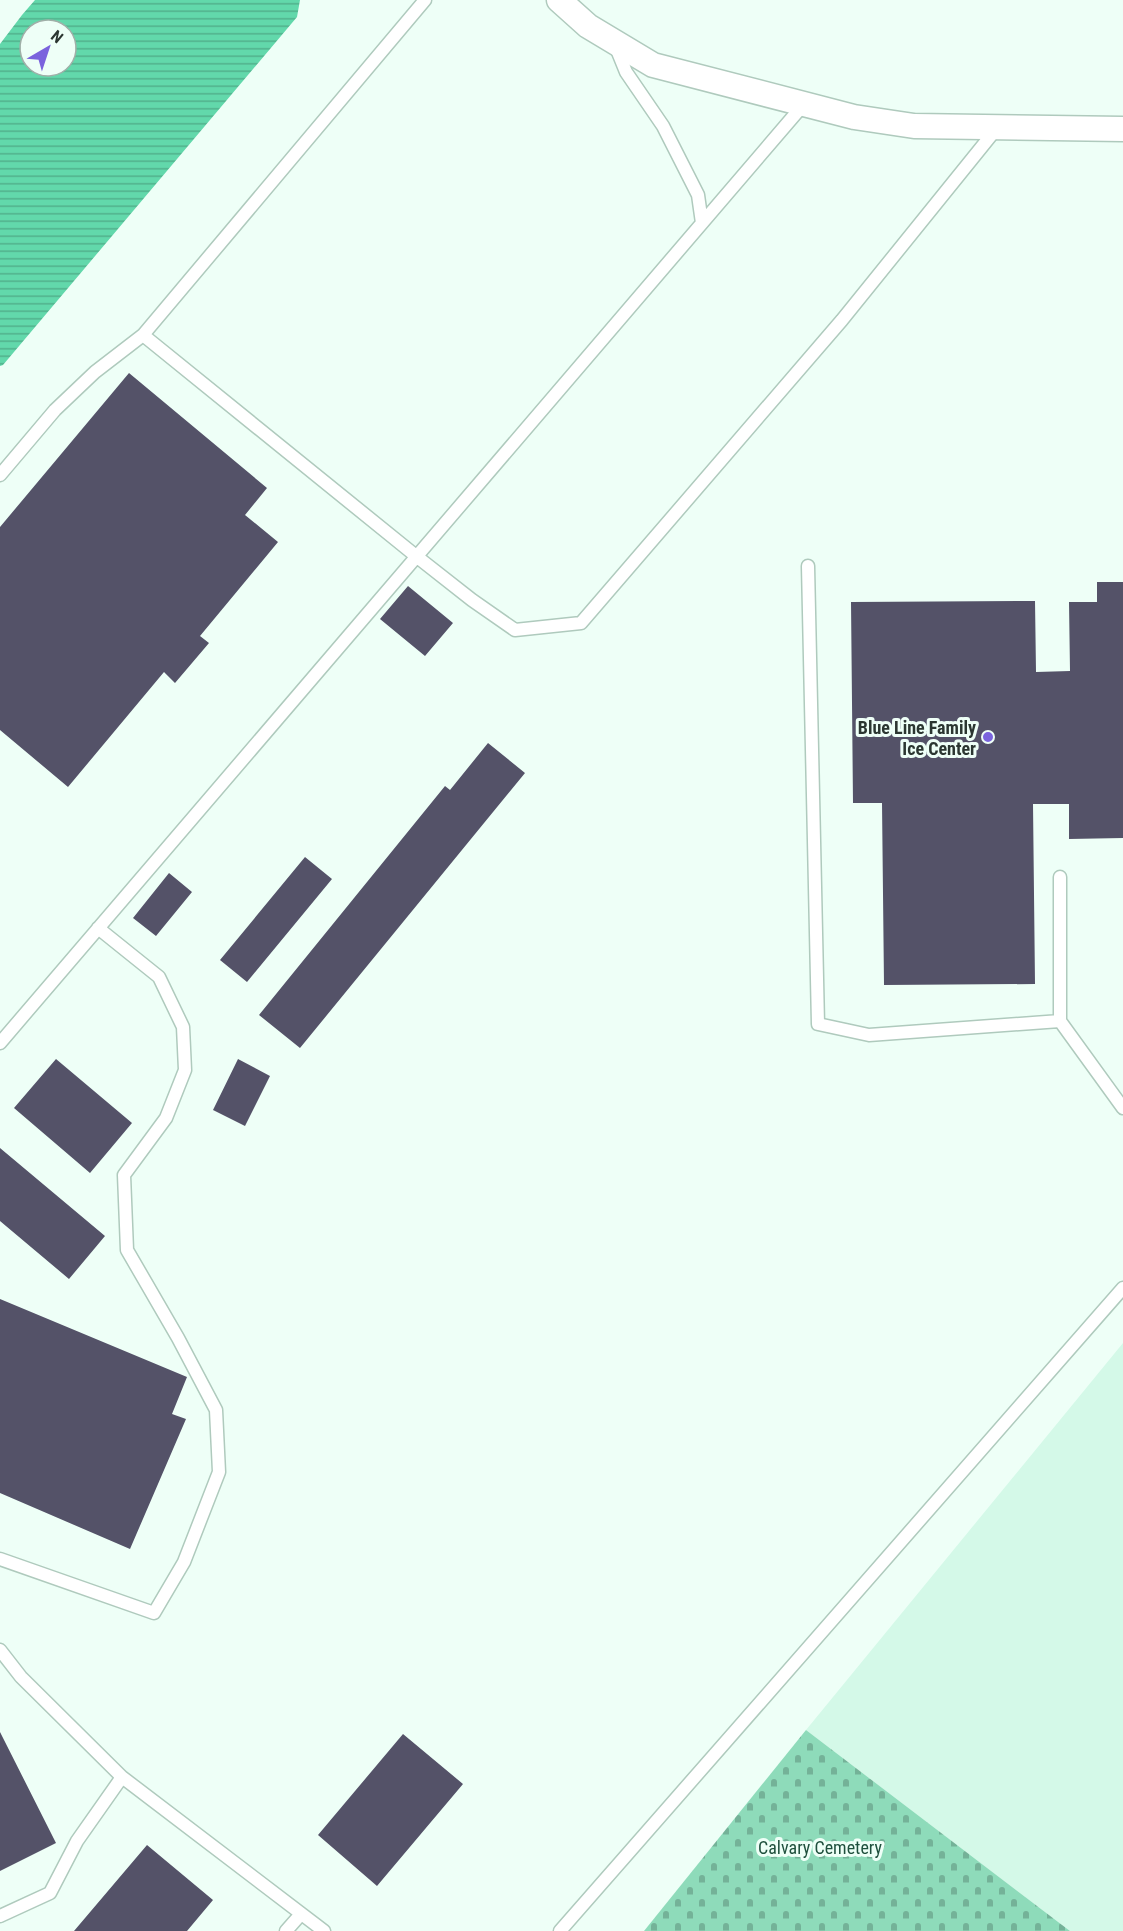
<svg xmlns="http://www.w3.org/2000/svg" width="1123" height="1931" font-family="'Roboto Condensed',sans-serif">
<defs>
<pattern id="cemetery-stones" width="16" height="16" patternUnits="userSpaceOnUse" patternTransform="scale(1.5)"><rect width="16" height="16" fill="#8edbba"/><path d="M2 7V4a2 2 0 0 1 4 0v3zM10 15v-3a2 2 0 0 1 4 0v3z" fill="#74b298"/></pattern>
<pattern id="water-rules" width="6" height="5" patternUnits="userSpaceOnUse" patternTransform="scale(1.5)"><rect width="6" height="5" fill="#62d8ab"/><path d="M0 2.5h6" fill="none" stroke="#51b08c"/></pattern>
</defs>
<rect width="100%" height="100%" fill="#eefff7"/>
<!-- built -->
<path fill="#d4f9e8" d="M1123,1343V1931H1070L806,1730Z"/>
<!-- cemetery -->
<path fill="url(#cemetery-stones)" d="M806,1730L1070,1931H644Z"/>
<!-- water -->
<path fill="url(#water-rules)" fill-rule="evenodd" d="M35,0H300L297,17L3,365L0,366V44L22,15ZM30,30H66V66H30Z"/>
<!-- building -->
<path fill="#545268" d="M129,373L267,488L245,515L278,542L200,636L209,643L175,683L164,672L68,787L0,730V527Z
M1097,582H1123V838L1069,839V804H1033L1035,984L884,985L882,803H853L851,602L1035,601L1036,672L1070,671L1069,602H1097Z
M408,586L453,623L425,656L380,619Z
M488,743L525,773L300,1048L259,1015L445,786L450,790Z
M305,857L332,879L247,982L220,960Z
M169,873L192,892L156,936L133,918Z
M56,1059L132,1123L90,1173L14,1108Z
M238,1059L270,1076L245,1126L213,1110Z
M0,1148L105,1236L69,1279L0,1221Z
M0,1299L187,1377L172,1414L186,1419L130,1549L0,1493Z
M0,1732L56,1843L0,1871Z
M403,1734L463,1784L377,1886L318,1835Z
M147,1845L213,1900L187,1931H74Z"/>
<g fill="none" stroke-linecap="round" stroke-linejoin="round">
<defs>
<path id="service" d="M615,45L626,72L663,126L698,195L702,223
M143,335L416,556L472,600L515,630L581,623L842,320L997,128
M0,475L55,410L95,372L143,335L425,0
M808,566L818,1024L869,1035L1060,1021
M1060,877V1021L1123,1108
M0,1043L804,104
M0,1559L154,1613L184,1562L219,1472L216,1410L178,1338L127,1250L124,1175L166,1118L185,1070L183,1027L159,977L98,928
M0,1650L21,1677L122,1777L324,1931
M0,1916L50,1893L77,1841L122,1777
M286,1931L301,1914
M560,1931L1123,1288"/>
<path id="minor" d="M559,0L588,26L653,65L854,117L914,126L1123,129"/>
</defs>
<!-- service casing -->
<use href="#service" stroke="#afcabd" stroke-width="15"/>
<!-- minor casing -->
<use href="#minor" stroke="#afcabd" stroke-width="27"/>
<!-- service -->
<use href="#service" stroke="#fff" stroke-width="12"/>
<!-- minor -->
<use href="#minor" stroke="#fff" stroke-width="24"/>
</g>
<!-- markers -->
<circle fill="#7a63dd" stroke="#eefff7" stroke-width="2" cx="988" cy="737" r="6"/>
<g text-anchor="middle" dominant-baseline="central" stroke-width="6" stroke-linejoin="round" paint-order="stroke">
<!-- poi labels -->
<g font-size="18" font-weight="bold" fill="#2b3631" stroke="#eefff7" text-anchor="end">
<text x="976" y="727">Blue Line Family<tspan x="976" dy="21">Ice Center</tspan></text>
</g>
<!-- park labels -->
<g font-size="18" fill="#1f503d" stroke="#eefff7">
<text x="820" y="1847">Calvary Cemetery</text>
</g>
</g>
<!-- north arrow -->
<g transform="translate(48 48) rotate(39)"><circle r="28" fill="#eefff7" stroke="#a0afa8" stroke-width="1.5"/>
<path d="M0-4.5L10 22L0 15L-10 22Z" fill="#7a63dd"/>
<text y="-9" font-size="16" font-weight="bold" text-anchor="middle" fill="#2b3631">N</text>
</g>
</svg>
